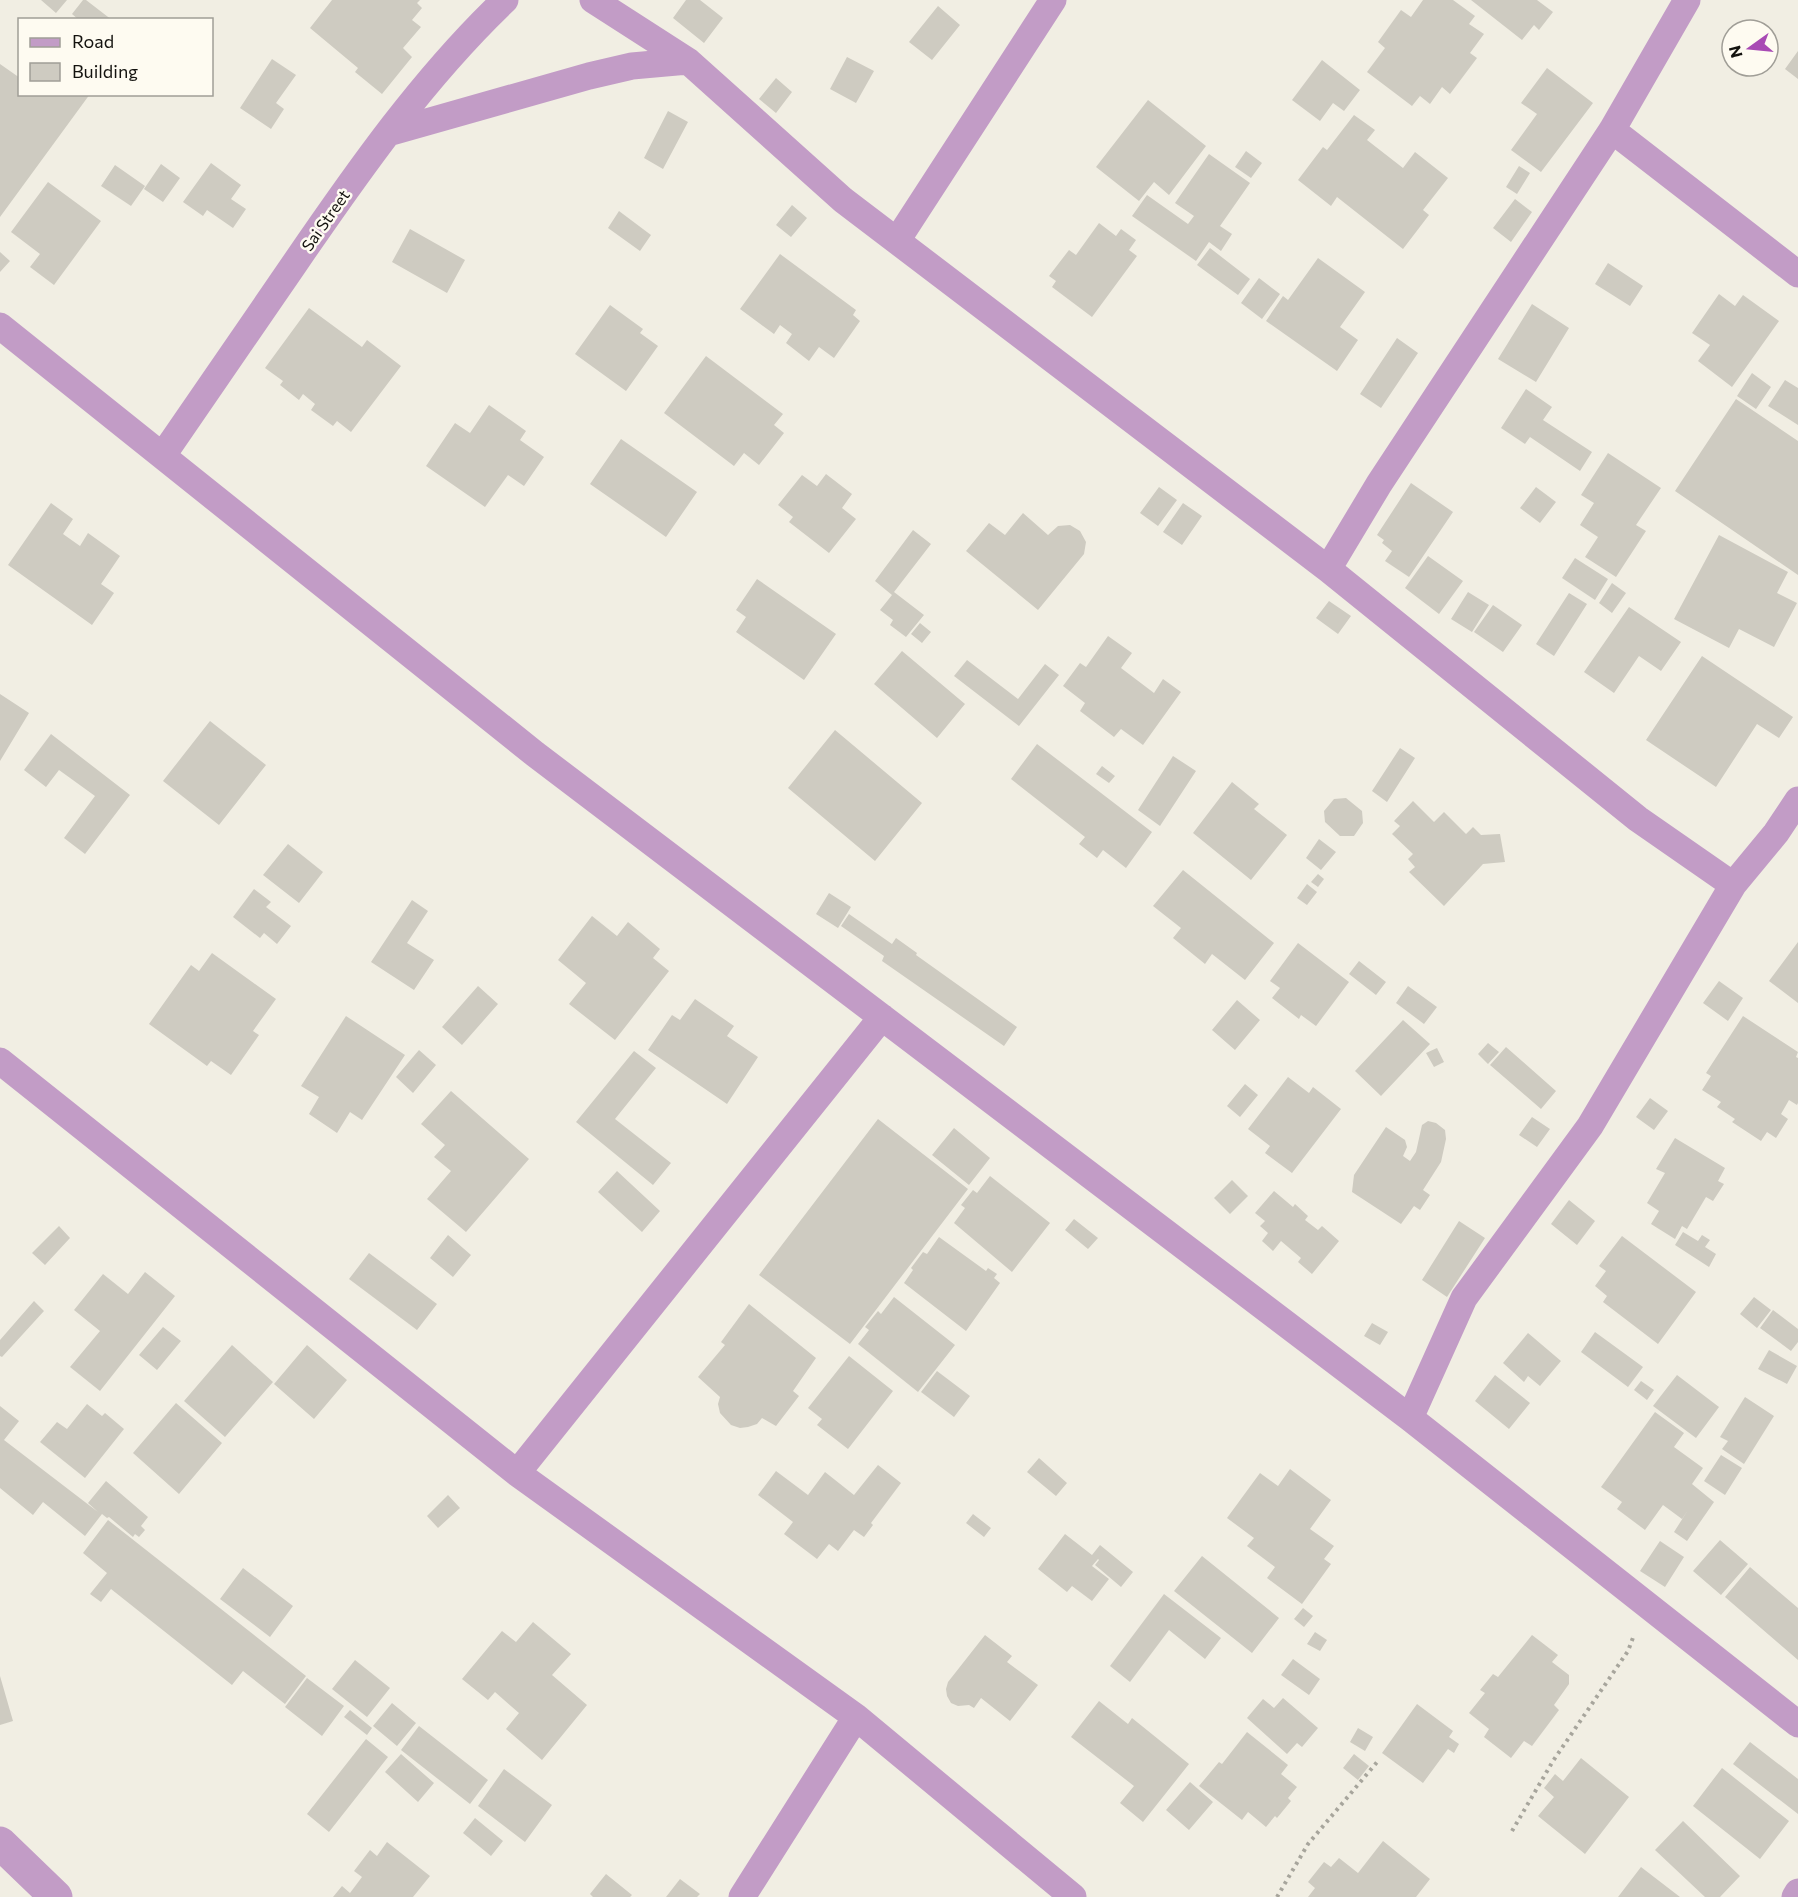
<svg xmlns="http://www.w3.org/2000/svg" width="1798" height="1897" font-family="Commissioner,sans-serif">
<rect width="100%" height="100%" fill="#f1eee3"/>
<!-- building -->
<path fill="#cecbc1" d="M41,0H67L56,13Z
M83,0H86L112,20H79L72,14Z
M332,0H420L417,3L422,8L412,20L421,27L403,48L412,57L382,94L355,72L358,68L310,28Z
M686,0H700L723,18L704,43L673,18Z
M1423,0H1453L1475,16L1469,24L1484,34L1470,53L1477,58L1450,94L1442,87L1430,104L1420,96L1412,106L1367,72L1385,48L1378,42L1401,10L1411,17Z
M1471,0H1537L1553,12L1539,30L1534,25L1522,40Z
M938,6L960,25L932,60L909,42Z
M1798,51V79L1785,69Z
M847,57L874,71L856,103L830,89Z
M272,59L296,75L276,103L284,109L271,129L240,108Z
M1322,60L1360,90L1344,111L1333,103L1320,121L1292,100Z
M0,64L20,78V94H90L0,217Z
M1547,68L1593,103L1541,172L1511,150L1537,114L1521,103Z
M776,78L792,92L776,113L759,99Z
M1148,100L1206,146L1169,195L1154,182L1139,201L1096,167Z
M668,111L688,122L663,169L644,158Z
M1354,115L1375,130L1367,140L1403,168L1415,152L1448,178L1423,210L1429,215L1403,249L1337,197L1331,206L1298,180L1323,147L1327,150Z
M1246,151L1262,163L1251,178L1235,167Z
M1209,154L1250,183L1220,226L1232,234L1221,251L1209,242L1196,261L1132,216L1147,195L1188,224L1194,216L1175,203Z
M211,163L241,185L231,199L246,209L233,228L207,210L203,216L183,202Z
M161,164L180,178L163,202L144,189Z
M115,165L145,186L131,206L101,186Z
M1519,166L1530,173L1517,194L1506,187Z
M48,182L101,221L54,285L30,267L40,254L11,232Z
M1515,199L1532,212L1511,242L1493,228Z
M792,205L807,218L791,237L776,225Z
M619,211L651,235L640,251L608,228Z
M1099,223L1116,236L1121,229L1136,240L1129,250L1137,256L1092,317L1052,287L1056,281L1049,276L1069,250L1076,255Z
M410,229L465,260L447,293L392,262Z
M1210,248L1250,279L1238,295L1197,265Z
M0,252L10,261L0,272Z
M780,254L856,310L853,315L860,321L834,358L819,347L809,361L786,343L792,334L780,325L774,334L740,309Z
M1318,258L1365,292L1340,327L1358,340L1337,371L1266,321L1283,296L1288,300Z
M1608,263L1643,286L1630,306L1595,284Z
M1259,278L1280,294L1262,319L1241,303Z
M1719,294L1735,306L1743,295L1779,321L1732,387L1698,361L1710,345L1692,333Z
M1532,304L1569,328L1536,382L1498,359Z
M610,305L643,329L640,333L658,346L626,391L575,354Z
M309,308L362,347L367,340L401,366L351,432L337,421L333,426L311,410L315,404L303,394L299,400L280,385L283,381L265,368Z
M1397,338L1418,353L1381,408L1360,394Z
M706,356L783,414L774,425L784,433L759,465L744,453L734,466L664,413Z
M1752,373L1771,387L1756,409L1737,396Z
M1785,380L1798,388V425L1768,406Z
M1526,389L1552,407L1543,420L1592,452L1580,471L1530,437L1525,444L1501,428Z
M1736,399L1798,441V575L1675,491Z
M489,405L526,431L520,440L544,457L524,486L508,475L485,507L426,466L455,423L470,433Z
M621,439L697,492L666,537L590,484Z
M1608,453L1661,488L1636,525L1646,531L1616,577L1585,557L1598,537L1580,525L1594,503L1581,495Z
M826,474L852,494L842,508L856,519L829,553L789,522L793,517L778,505L802,475L817,486Z
M1411,483L1453,512L1409,577L1385,561L1392,551L1382,543L1384,540L1377,535Z
M1159,487L1177,500L1158,526L1140,513Z
M1536,487L1556,502L1540,523L1520,508Z
M51,503L73,519L63,534L80,546L88,533L120,556L101,584L114,593L92,625L8,565Z
M1183,503L1202,516L1182,545L1163,532Z
M1023,513L1048,535L1058,526L1070,525L1080,531L1086,542L1084,554L1038,610L966,551L989,523L1005,535Z
M913,530L931,544L894,592L924,615L906,637L890,625L893,620L880,610L892,595L875,581Z
M1719,535L1788,572L1777,593L1797,603L1774,647L1739,629L1729,648L1674,619Z
M1428,556L1463,581L1439,614L1405,588Z
M1575,558L1608,579L1595,600L1562,578Z
M757,579L836,634L804,680L736,632L746,617L736,610Z
M1612,583L1626,593L1612,613L1599,603Z
M1468,592L1489,605L1472,632L1451,619Z
M1569,593L1587,604L1554,656L1536,644Z
M1329,601L1351,616L1338,634L1316,618Z
M1493,605L1522,625L1503,652L1474,632Z
M1629,607L1681,642L1661,671L1639,656L1614,693L1584,672Z
M920,623L931,632L922,643L911,634Z
M1108,636L1132,653L1121,668L1154,693L1163,679L1181,692L1143,745L1121,729L1114,737L1080,711L1085,703L1063,686L1080,663L1086,667Z
M902,651L965,704L937,738L874,684Z
M1702,656L1793,717L1779,738L1757,724L1716,787L1646,740Z
M967,660L1018,699L1045,664L1059,675L1019,726L954,676Z
M0,694L29,713L0,761Z
M210,721L266,765L219,825L163,781Z
M835,730L922,803L875,861L788,788Z
M51,734L130,795L85,854L64,838L95,796L59,770L46,787L24,770Z
M1037,744L1152,832L1126,868L1103,850L1097,858L1079,844L1085,837L1011,779Z
M1400,748L1415,758L1387,802L1372,791Z
M1173,756L1196,771L1160,826L1138,810Z
M1102,766L1115,776L1109,783L1096,774Z
M1232,782L1259,804L1254,809L1287,835L1251,880L1193,833Z
M1346,798L1362,811L1363,823L1354,836H1340L1325,822L1324,811L1334,799Z
M1413,801L1434,822L1444,812L1466,834L1473,827L1481,835L1500,834L1505,862L1483,864L1444,906L1409,872L1415,867L1408,859L1413,854L1392,834L1400,826L1394,821Z
M1319,839L1336,852L1321,870L1306,858Z
M288,844L323,872L299,903L263,875Z
M1183,870L1274,943L1245,980L1212,954L1205,964L1173,938L1181,928L1153,906Z
M1318,874L1324,879L1318,887L1311,882Z
M1307,884L1317,892L1307,905L1297,898Z
M254,889L271,902L266,907L291,926L277,944L264,933L260,938L233,917Z
M829,893L851,907L838,928L816,914Z
M412,900L428,911L407,943L434,960L414,990L371,962Z
M849,914L892,944L896,938L917,953L916,955L1017,1027L1004,1046L882,961L884,956L841,926Z
M592,916L617,936L628,922L660,949L653,958L669,971L615,1040L569,1004L586,983L558,960Z
M1798,942V1003L1769,981Z
M1298,943L1349,982L1316,1026L1301,1015L1299,1019L1272,998L1280,988L1270,981Z
M212,953L276,999L253,1031L259,1035L231,1075L211,1061L207,1066L149,1024L191,965L199,971Z
M1359,961L1386,982L1376,995L1349,974Z
M1719,981L1743,998L1728,1021L1703,1003Z
M478,986L498,1004L462,1045L442,1027Z
M1408,986L1437,1007L1424,1024L1396,1003Z
M695,999L734,1026L727,1036L758,1057L727,1104L648,1050L672,1015L680,1020Z
M1237,1000L1260,1020L1235,1050L1212,1030Z
M346,1016L405,1055L362,1120L350,1112L337,1133L309,1114L319,1097L301,1086Z
M1743,1016L1798,1052L1796,1057L1798,1058V1103L1797,1105L1789,1100L1781,1114L1788,1119L1776,1138L1767,1132L1761,1141L1732,1122L1735,1119L1717,1107L1721,1102L1702,1090L1711,1076L1706,1073Z
M1403,1020L1430,1044L1381,1096L1355,1071Z
M1488,1043L1499,1052L1488,1064L1478,1054Z
M1506,1047L1556,1091L1541,1109L1490,1065Z
M1437,1048L1444,1062L1434,1067L1426,1053Z
M419,1050L436,1065L413,1093L396,1077Z
M634,1051L656,1068L615,1119L671,1163L653,1185L576,1122Z
M1288,1077L1309,1093L1313,1087L1341,1109L1292,1173L1265,1153L1270,1146L1248,1129Z
M1245,1084L1258,1095L1240,1117L1227,1106Z
M451,1091L529,1159L466,1232L427,1199L451,1171L434,1157L445,1145L421,1124Z
M1650,1098L1668,1111L1654,1130L1636,1117Z
M1532,1117L1550,1129L1537,1147L1519,1135Z
M878,1119L968,1189L850,1344L759,1275Z
M1428,1121L1436,1123L1445,1130L1446,1139L1441,1162L1423,1190L1430,1195L1420,1210L1414,1206L1401,1224L1352,1192L1354,1175L1386,1127L1405,1140L1407,1147L1403,1156L1410,1161L1416,1152L1422,1125Z
M954,1128L990,1158L969,1185L932,1155Z
M1675,1138L1725,1168L1718,1181L1724,1184L1713,1201L1706,1197L1687,1229L1682,1226L1675,1239L1651,1224L1659,1211L1647,1203L1665,1173L1656,1169Z
M617,1171L660,1211L642,1232L598,1192Z
M990,1176L1050,1223L1012,1272L954,1223L965,1208L961,1205L973,1190L977,1193Z
M1232,1180L1248,1196L1230,1214L1214,1198Z
M1274,1191L1293,1207L1295,1204L1308,1216L1305,1220L1318,1230L1322,1226L1339,1241L1312,1274L1298,1262L1301,1258L1281,1241L1273,1251L1262,1241L1268,1233L1260,1226L1265,1221L1255,1213Z
M1569,1200L1595,1221L1577,1245L1551,1224Z
M1074,1219L1098,1238L1088,1249L1065,1230Z
M1459,1221L1485,1238L1447,1297L1422,1280Z
M59,1226L70,1238L45,1265L32,1253Z
M1683,1232L1698,1241L1702,1235L1710,1240L1705,1247L1716,1254L1709,1267L1675,1245Z
M448,1235L471,1255L453,1277L430,1258Z
M1622,1236L1696,1292L1658,1344L1603,1302L1607,1296L1595,1286L1606,1271L1599,1266Z
M939,1237L986,1271L988,1268L997,1274L994,1278L1000,1283L966,1331L904,1283L913,1270L911,1268L923,1252L927,1254Z
M369,1253L437,1304L417,1330L349,1279Z
M145,1272L175,1296L100,1391L70,1367L100,1331L74,1310L103,1274L128,1294Z
M894,1297L955,1345L918,1392L858,1344L869,1330L865,1327L878,1311L881,1314Z
M1754,1297L1771,1310L1757,1328L1740,1314Z
M34,1301L44,1311L2,1357L0,1356V1340Z
M749,1304L816,1358L793,1391L799,1396L776,1426L762,1418L757,1424L748,1427L740,1428L731,1425L720,1413L718,1404L720,1397L698,1377L725,1345L721,1342Z
M1773,1310L1798,1329V1342L1791,1351L1760,1328Z
M1372,1323L1388,1332L1380,1345L1364,1336Z
M163,1327L181,1341L157,1370L139,1355Z
M1595,1332L1643,1367L1628,1387L1581,1352Z
M1528,1333L1561,1361L1540,1386L1528,1376L1524,1382L1503,1363Z
M232,1345L273,1382L225,1437L184,1401Z
M307,1345L347,1380L314,1419L274,1384Z
M1769,1350L1797,1366L1787,1384L1758,1369Z
M849,1356L893,1391L848,1449L817,1425L822,1419L808,1408Z
M937,1371L970,1396L954,1417L921,1392Z
M1495,1375L1530,1403L1509,1429L1475,1401Z
M1677,1375L1719,1407L1696,1438L1653,1406Z
M1641,1381L1654,1390L1647,1400L1634,1390Z
M1745,1397L1774,1416L1744,1464L1722,1449L1728,1441L1720,1437Z
M176,1403L222,1443L179,1494L133,1453Z
M87,1404L102,1416L105,1413L124,1429L85,1478L40,1442L57,1422L67,1429Z
M0,1406L19,1421L4,1440L98,1512L88,1503L106,1481L148,1517L141,1526L145,1530L139,1537L135,1534L133,1537L109,1517L107,1518L102,1514L85,1536L43,1502L33,1515L0,1488Z
M1655,1412L1684,1433L1674,1447L1703,1468L1692,1484L1714,1502L1687,1541L1674,1532L1688,1510L1682,1519L1663,1505L1645,1530L1617,1509L1622,1502L1601,1487Z
M1721,1455L1742,1468L1725,1495L1704,1481Z
M1039,1458L1067,1483L1056,1496L1027,1472Z
M878,1465L901,1483L871,1523L873,1525L864,1537L854,1530L838,1551L829,1544L817,1559L784,1534L793,1522L758,1495L776,1471L808,1495L825,1472L854,1495Z
M1290,1469L1331,1500L1310,1529L1334,1546L1324,1559L1331,1564L1302,1604L1267,1578L1275,1567L1247,1546L1254,1538L1227,1518L1260,1473L1278,1486Z
M448,1495L460,1508L438,1528L427,1516Z
M973,1514L991,1528L984,1537L966,1523Z
M108,1520L306,1676L285,1704L243,1671L232,1685L111,1589L101,1602L90,1594L107,1573L83,1553Z
M1065,1534L1092,1555L1100,1545L1133,1572L1121,1587L1095,1565L1099,1560L1098,1559L1092,1566L1109,1579L1092,1601L1072,1586L1067,1592L1038,1569Z
M1720,1540L1748,1564L1721,1595L1693,1571Z
M1660,1541L1684,1557L1665,1587L1640,1571Z
M1202,1556L1279,1618L1252,1653L1174,1591Z
M1750,1567L1798,1608V1660L1725,1597Z
M243,1568L293,1606L270,1637L220,1599Z
M1164,1594L1221,1638L1205,1659L1169,1630L1130,1682L1110,1666Z
M1303,1608L1313,1616L1304,1627L1294,1619Z
M533,1622L571,1654L552,1675L587,1705L542,1760L506,1729L519,1713L495,1692L488,1700L462,1679L502,1631L516,1642Z
M1315,1632L1327,1640L1320,1651L1307,1644Z
M985,1635L1012,1656L1007,1662L1038,1685L1010,1721L981,1698L974,1708L969,1705L958,1706L951,1703L947,1696L946,1689L948,1682Z
M1532,1635L1558,1655L1552,1662L1569,1675V1684L1554,1705L1559,1710L1532,1746L1524,1741L1511,1758L1484,1737L1489,1729L1469,1713L1485,1693L1480,1690L1493,1674L1498,1677Z
M1293,1659L1320,1679L1309,1695L1281,1675Z
M355,1660L390,1688L367,1717L332,1689Z
M0,1676L13,1721L0,1725Z
M307,1678L344,1706L322,1736L285,1707Z
M1283,1698L1318,1728L1302,1747L1297,1743L1287,1754L1247,1718L1263,1699L1274,1708Z
M1099,1701L1128,1724L1132,1718L1189,1764L1143,1822L1120,1803L1134,1786L1071,1737Z
M392,1703L416,1723L397,1746L373,1726Z
M1417,1704L1453,1731L1449,1737L1459,1744L1454,1753L1448,1749L1423,1783L1382,1753Z
M350,1710L372,1728L367,1735L344,1717Z
M419,1726L488,1780L470,1804L401,1750Z
M1358,1728L1373,1737L1365,1751L1350,1742Z
M1247,1732L1288,1765L1281,1774L1297,1787L1288,1798L1291,1801L1277,1818L1275,1816L1266,1827L1248,1812L1242,1820L1199,1786L1219,1762L1222,1764Z
M366,1739L388,1757L329,1832L307,1814Z
M1750,1742L1798,1779V1814L1733,1764Z
M401,1754L434,1783L418,1802L385,1772Z
M1354,1754L1369,1766L1358,1780L1343,1768Z
M1581,1758L1629,1797L1585,1854L1538,1816L1554,1797L1544,1788L1555,1774L1563,1781Z
M1722,1768L1789,1821L1760,1859L1693,1806Z
M504,1769L552,1805L525,1842L478,1806Z
M1190,1782L1213,1802L1189,1830L1166,1810Z
M475,1818L503,1841L491,1856L463,1833Z
M1683,1821L1740,1876L1720,1897H1705L1655,1850Z
M1383,1841L1430,1879L1416,1897H1308L1315,1888L1308,1882L1324,1862L1331,1867L1339,1858L1358,1873Z
M387,1842L430,1876L413,1897H333L342,1886L350,1893L362,1877L354,1871L370,1850L377,1856Z
M1641,1867L1680,1897H1618Z
M606,1874L632,1895L630,1897H593L590,1894Z
M680,1879L700,1894L697,1897H666Z"/>
<g fill="none" stroke-linecap="round" stroke-linejoin="round">
<!-- path -->
<path stroke="#a7a59c" stroke-width="4" stroke-dasharray="3 4.5" stroke-linecap="butt" d="M1512,1831L1553,1761L1628,1651L1634,1635
M1277,1897L1308,1844L1378,1761"/>
<!-- minor -->
<path stroke="#c29cc6" stroke-width="27" d="M593,0L688,61L843,200L1328,569L1638,819L1733,885
M1612,130L1798,274
M388,133L589,76L632,66L688,61
M898,239L1053,0
M0,326L535,754L1410,1418L1798,1724
M163,455C207,391 251,327 295,263C358,171 424,77 505,0
M1328,569L1379,484L1612,130L1687,0
M0,1061L517,1473L856,1717L1073,1897
M1410,1418L1464,1298L1590,1126L1733,885L1776,833L1798,800
M517,1473L882,1017
M742,1897L856,1717
M1795,1897L1798,1892"/>
<!-- tertiary -->
<path stroke="#c29cc6" stroke-width="33" d="M0,1843L56,1897"/>
</g>
<g text-anchor="middle" dominant-baseline="central" stroke-width="5" stroke-linejoin="round" paint-order="stroke">
<!-- street labels -->
<g font-size="16" fill="#14130f" stroke="#fefbf1">
<text transform="translate(325 220) rotate(-55)">Sai Street</text>
</g>
</g>
<!-- legend -->
<rect x="18" y="18" width="195" height="78" fill="#fefbf1" stroke="#a09e97" stroke-width="1.5"/>
<rect x="30" y="38" width="30" height="9" fill="#c29cc6" stroke="#a09e97" stroke-width="1.5"/>
<text x="72" y="48" font-size="18" fill="#14130f">Road</text>
<rect x="30" y="63" width="30" height="18" fill="#cecbc1" stroke="#a09e97" stroke-width="1.5"/>
<text x="72" y="78" font-size="18" fill="#14130f">Building</text>
<!-- north arrow -->
<g transform="translate(1750 48) rotate(255)"><circle r="28" fill="#fefbf1" stroke="#a09e97" stroke-width="1.5"/>
<path d="M0-4.5L10 22L0 15L-10 22Z" fill="#a84ab4"/>
<text y="-9" font-size="16" font-weight="bold" text-anchor="middle" fill="#14130f">N</text>
</g>
</svg>
